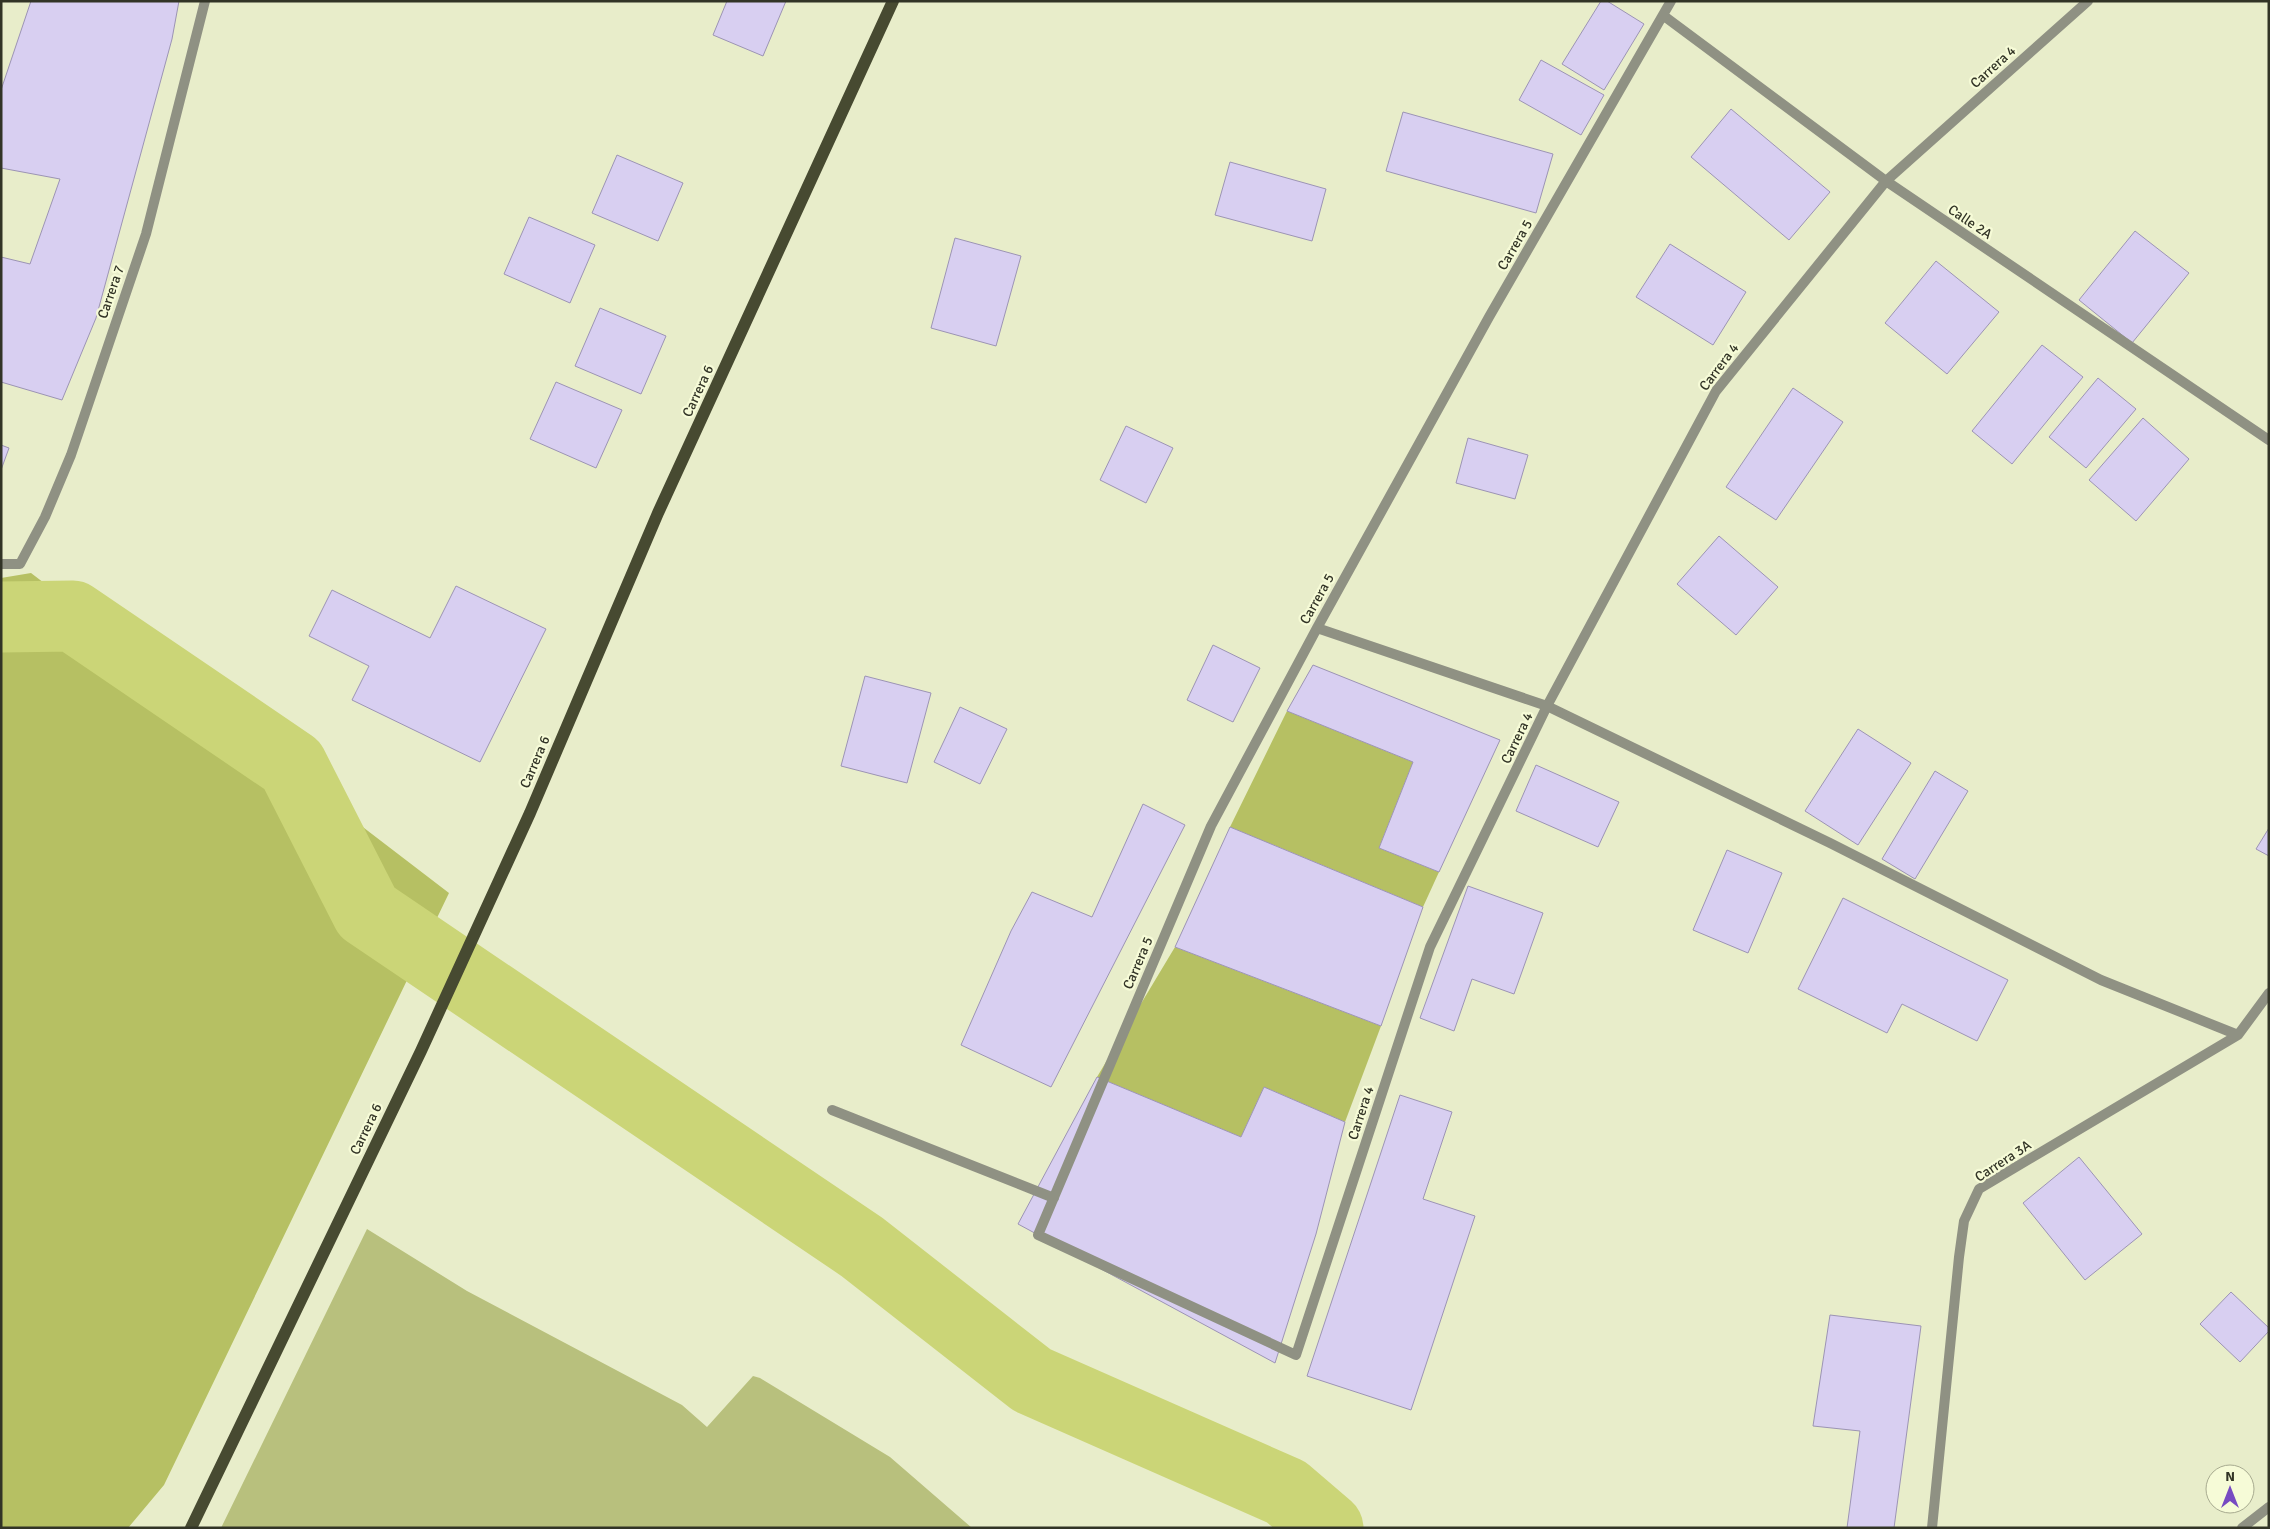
<svg xmlns="http://www.w3.org/2000/svg" width="2270" height="1529" font-family="Signika,sans-serif">
<rect width="100%" height="100%" fill="#e8edca"/>
<!-- green -->
<path fill="#b8c07d" d="M367,1229L467,1291L682,1405L707,1427L753,1376L760,1378L890,1457L972,1528H221Z"/>
<!-- forest -->
<path fill="#b6c063" d="M31,573L449,893L164,1485L128,1528H1V578Z
M1287,711L1413,762L1379,848L1439,872L1423,907L1230,827Z
M1175,947L1381,1026L1345,1122L1264,1087L1241,1137L1097,1077Z"/>
<g fill="none" stroke-linecap="round" stroke-linejoin="round">
<!-- river -->
<path stroke="#cbd577" stroke-width="71" d="M1,617L73,616L292,765L367,912L862,1247L1032,1380L1286,1492L1328,1528"/>
</g>
<!-- building -->
<path fill="#d8cff1" stroke="#9c94b4" d="M31,1H179L172,39L96,318L62,400L1,382V257L30,264L60,179L1,168V90Z
M727,1H786L763,56L713,35Z
M1601,1H1607L1644,24L1604,90L1562,64Z
M1541,60L1604,95L1581,135L1519,100Z
M1731,109L1830,192L1789,240L1691,157Z
M1403,112L1553,154L1536,213L1386,171Z
M617,155L683,183L658,241L592,213Z
M1230,162L1326,189L1312,241L1215,215Z
M529,217L595,245L570,303L504,274Z
M2135,231L2189,273L2132,343L2079,300Z
M955,238L1021,256L996,346L931,328Z
M1670,244L1746,292L1713,345L1636,297Z
M1936,261L1999,312L1947,374L1885,323Z
M600,308L666,336L641,394L575,366Z
M2042,345L2083,377L2012,464L1972,431Z
M2098,378L2136,409L2086,468L2049,437Z
M556,382L622,410L596,468L530,439Z
M1793,388L1843,422L1776,520L1726,487Z
M2143,418L2189,459L2136,521L2089,480Z
M1126,426L1173,448L1146,503L1100,480Z
M1468,438L1528,455L1515,499L1456,483Z
M1,445L9,448L1,470Z
M1719,536L1778,587L1736,635L1677,584Z
M456,586L546,629L480,762L352,700L369,666L309,636L332,590L430,638Z
M1213,645L1260,668L1233,722L1187,700Z
M1313,665L1500,740L1439,872L1379,848L1413,762L1287,711Z
M865,676L931,693L907,783L841,766Z
M960,707L1007,729L980,784L934,762Z
M1858,729L1911,763L1858,845L1805,811Z
M1536,765L1619,802L1598,847L1516,811Z
M1935,771L1968,791L1915,879L1882,859Z
M1143,804L1185,825L1051,1087L961,1045L1011,931L1032,892L1092,917Z
M1230,827L1423,907L1381,1026L1175,947Z
M2269,828V856L2256,849Z
M1727,850L1782,873L1748,953L1693,930Z
M1468,886L1543,913L1514,994L1472,979L1454,1031L1420,1018Z
M1843,898L2008,980L1977,1041L1902,1004L1887,1033L1798,989Z
M1097,1077L1241,1137L1264,1087L1345,1122L1316,1234L1275,1363L1018,1224Z
M1400,1095L1452,1112L1423,1199L1475,1216L1411,1410L1307,1376Z
M2079,1157L2142,1234L2085,1280L2023,1203Z
M2231,1292L2269,1328V1331L2240,1362L2200,1324Z
M1830,1315L1921,1326L1894,1528H1847L1860,1431L1813,1426Z"/>
<g fill="none" stroke-linecap="round" stroke-linejoin="round">
<!-- minor -->
<path stroke="#8f9183" stroke-width="10" d="M1671,1L1489,317L1317,628L1211,826L1038,1235L1296,1355L1430,947L1547,706L1716,391L1886,181L2088,1
M1664,16L1886,181L2269,440
M1,564H20L45,517L71,455L146,234L205,1
M1317,628L1547,706L1830,843L2101,980L2238,1035
M832,1110L1054,1198
M1932,1528L1959,1257L1964,1221L1979,1189L2238,1035L2269,993
M2242,1528L2269,1507"/>
<!-- primary -->
<path stroke="#474a31" stroke-width="12" d="M191,1528L421,1051L530,813L658,513L893,1"/>
</g>
<g text-anchor="middle" dominant-baseline="central" stroke-width="4.5" stroke-linejoin="round" paint-order="stroke">
<!-- street labels -->
<g font-size="14" fill="#323426" stroke="#f6fbd7">
<text transform="translate(1993 67) rotate(-42)">Carrera 4</text>
<text transform="translate(1970 222) rotate(34)">Calle 2A</text>
<text transform="translate(1515 245) rotate(-60)">Carrera 5</text>
<text transform="translate(111 292) rotate(-71)">Carrera 7</text>
<text transform="translate(1719 367) rotate(-53)">Carrera 4</text>
<text transform="translate(698 391) rotate(-65)">Carrera 6</text>
<text transform="translate(1317 599) rotate(-61)">Carrera 5</text>
<text transform="translate(1517 738) rotate(-64)">Carrera 4</text>
<text transform="translate(535 762) rotate(-67)">Carrera 6</text>
<text transform="translate(1138 963) rotate(-67)">Carrera 5</text>
<text transform="translate(1361 1113) rotate(-72)">Carrera 4</text>
<text transform="translate(366 1129) rotate(-64)">Carrera 6</text>
<text transform="translate(2003 1161) rotate(-33)">Carrera 3A</text>
</g>
</g>
<!-- border -->
<rect width="2270" height="1529" fill="none" stroke="#323426" stroke-width="5"/>
<!-- north arrow -->
<g transform="translate(2230 1489)"><circle r="24" fill="#f6fbd7" stroke="#a8ab90"/>
<path d="M0-4L9 19L0 12L-9 19Z" fill="#774ac2"/>
<text y="-8" font-size="14" font-weight="bold" text-anchor="middle" fill="#323426">N</text>
</g>
</svg>
